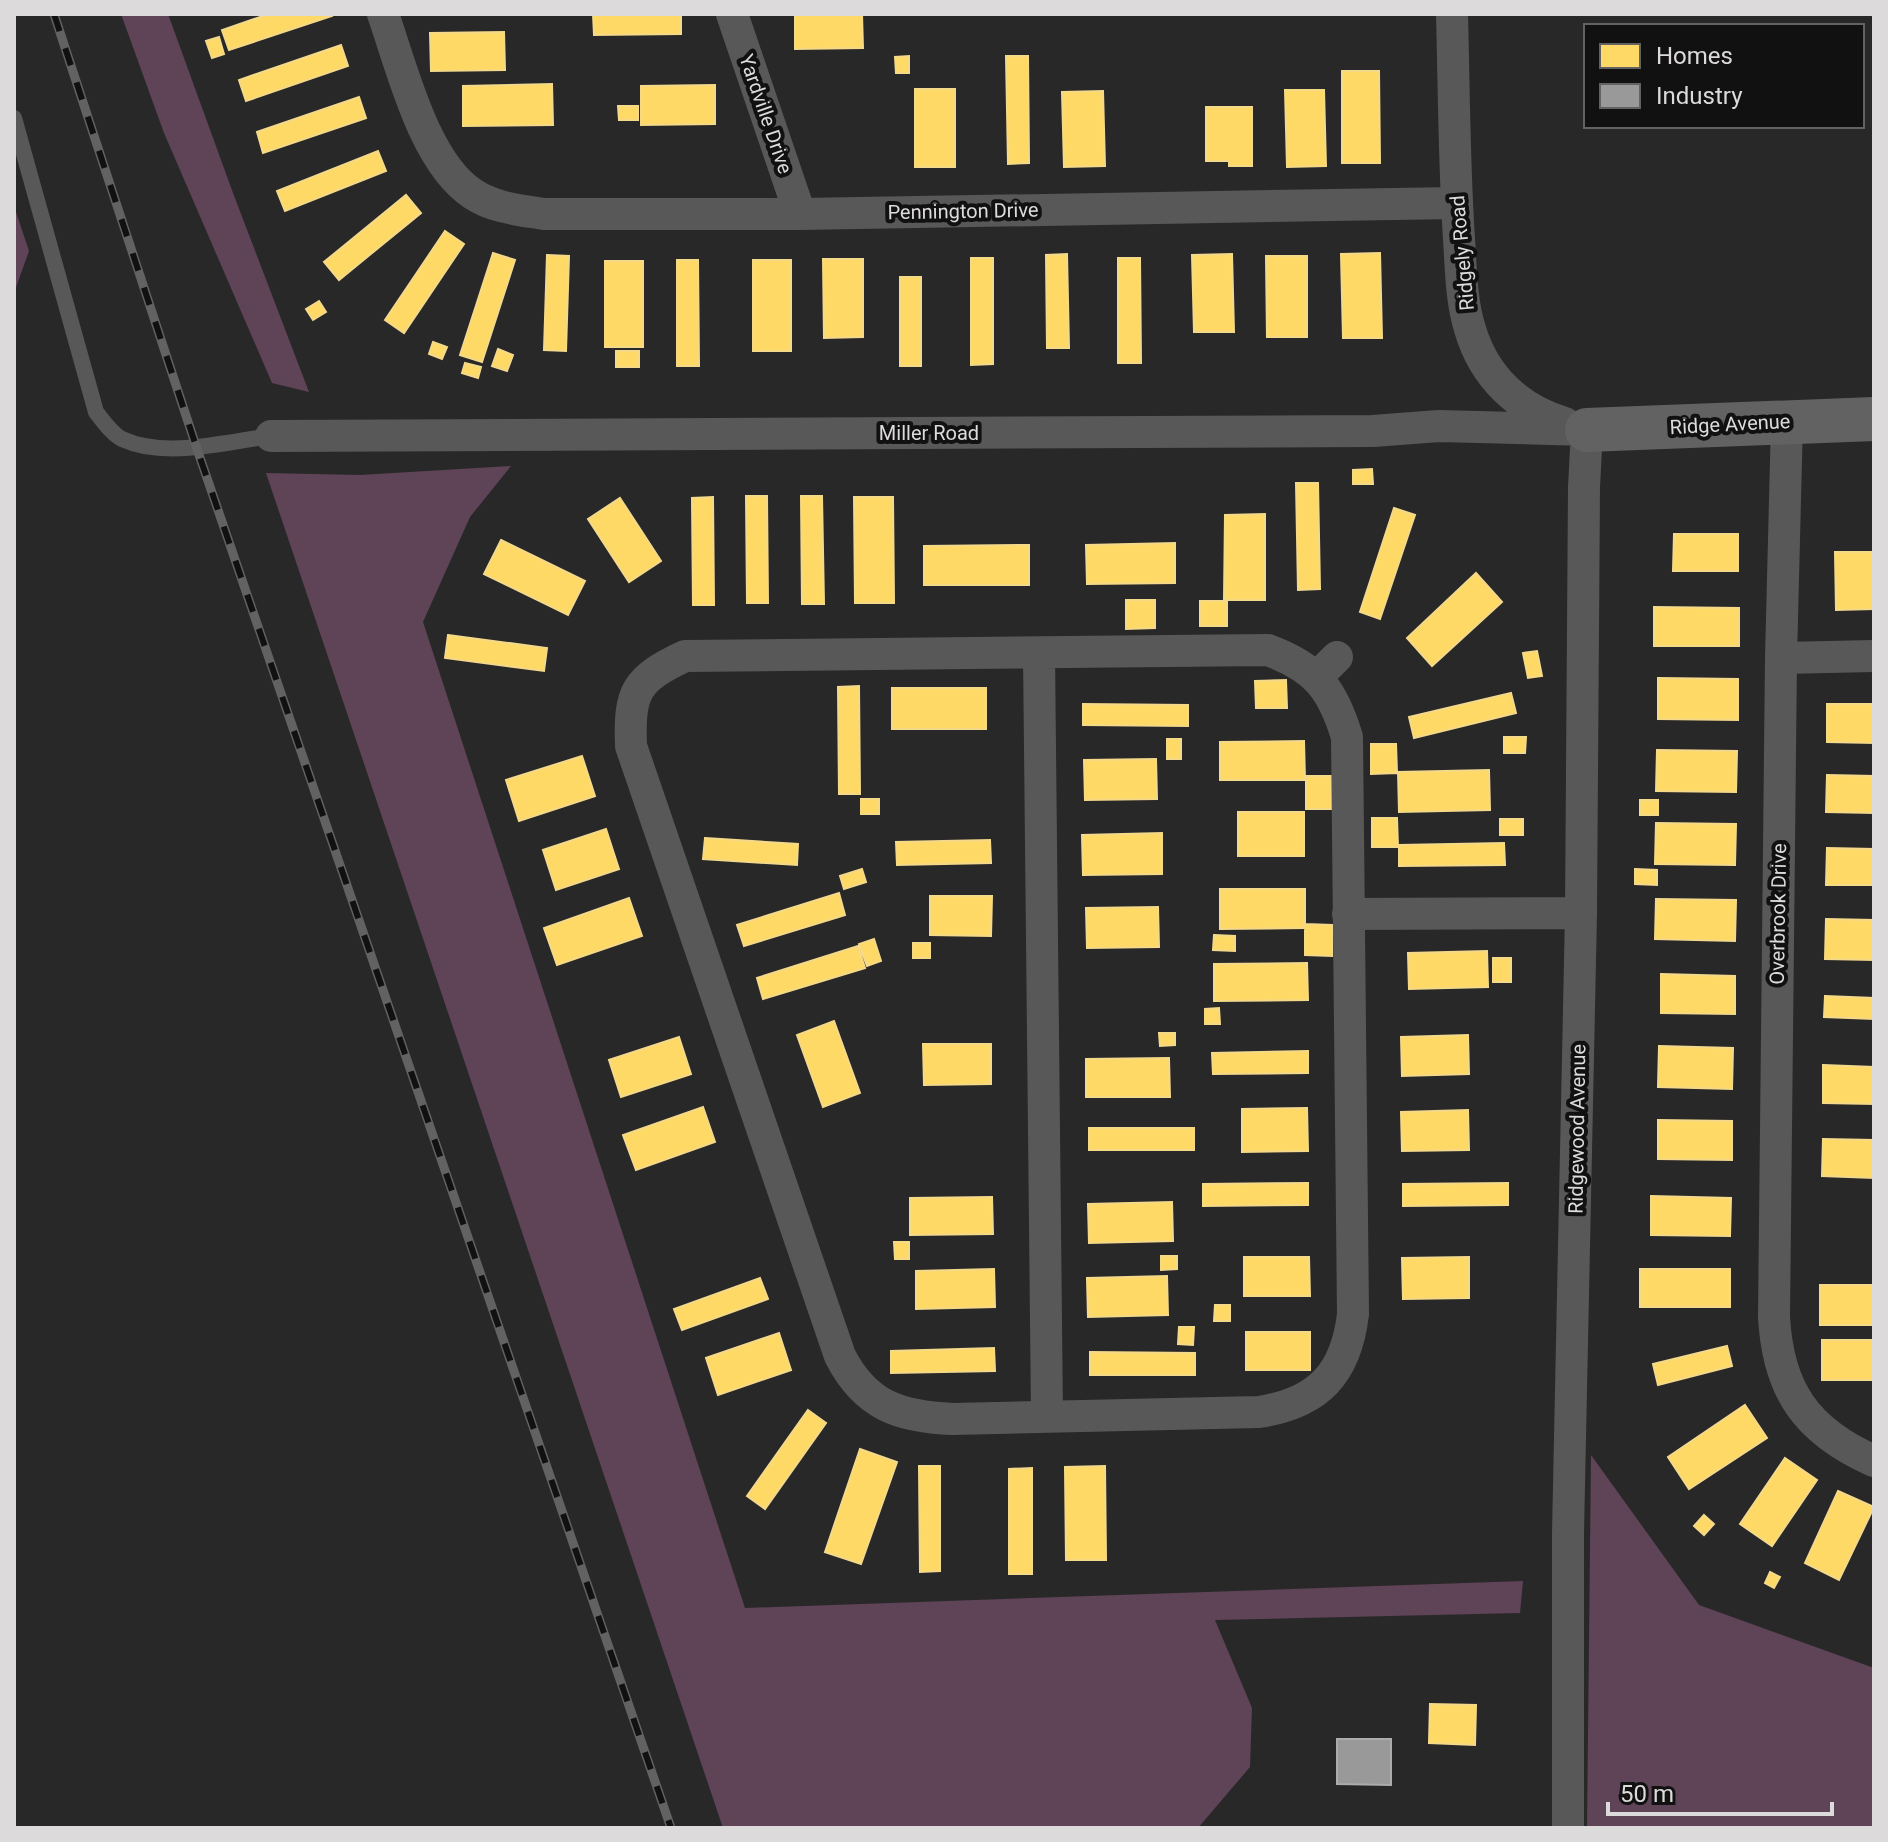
<svg xmlns="http://www.w3.org/2000/svg" width="1888" height="1842" font-family="Roboto,sans-serif">
<rect width="100%" height="100%" fill="#292829"/>
<!-- forest -->
<path fill="#5f4357" d="M121,14H168L233,193L309,392L272,383L164,133Z
M14,206L29,251L14,293Z
M511,466L470,517L423,622L745,1608L1523,1581L1520,1613L1215,1620L1252,1708L1250,1767L1198,1828H723L266,473L360,475Z
M1591,1455L1699,1605L1874,1668V1828H1587Z"/>
<!-- homes -->
<path fill="#ffd966" stroke="#f4d989" stroke-width="2" d="M269,14H331L332,16L229,50L222,30Z
M593,14H681V34L594,35Z
M795,14H862L863,48L795,49Z
M504,32L505,70L431,71L430,33Z
M219,37L224,54L212,58L206,41Z
M341,45L348,66L246,101L239,80Z
M909,56V73H896L895,57Z
M1006,56H1028L1029,163L1008,164Z
M1342,71H1379L1380,163H1342Z
M552,84L553,125L463,126V86Z
M715,85V124L641,125V86Z
M915,89H955V167H915Z
M1285,90H1324L1326,166L1287,167Z
M1103,91L1105,166L1064,167L1062,92Z
M359,97L366,118L263,153L257,132Z
M618,106H638V120H619Z
M1206,107H1252V166H1229V161H1206Z
M378,151L386,171L285,211L277,191Z
M406,195L421,213L339,280L324,262Z
M445,231L464,244L404,333L385,320Z
M493,253L515,260L482,362L460,355Z
M1380,253L1382,338H1343L1341,254Z
M1067,254L1069,348H1047L1046,255Z
M1232,254L1234,332H1194L1192,255Z
M547,255L569,256L566,351L544,350Z
M1266,256H1307V337H1267Z
M971,258H993V364L971,365Z
M1118,258H1140L1141,363H1118Z
M823,259H863V337L824,338Z
M677,260H698L699,366H677Z
M753,260H791V351H753Z
M605,261H643V347H605Z
M900,277H921V366H900Z
M319,301L326,312L313,320L306,309Z
M433,342L447,347L442,359L429,354Z
M498,349L513,355L507,371L492,366Z
M616,351H639V367H616Z
M465,363L481,367L478,378L462,373Z
M1372,469L1373,484H1353V470Z
M1296,483H1318L1320,589L1298,590Z
M746,496H767L768,603H747Z
M801,496H822L824,604H802Z
M713,497L714,605H693L692,498Z
M854,497H893L894,603H855Z
M620,498L661,561L629,582L588,519Z
M1394,508L1415,515L1380,619L1360,612Z
M1265,514V600H1224L1225,515Z
M1674,534H1738V571H1673Z
M501,540L585,581L568,615L484,574Z
M1175,543V583L1087,584L1086,545Z
M1029,545V585H924V546Z
M1835,552H1874V609L1836,610Z
M1476,573L1502,602L1432,666L1407,638Z
M1126,600H1155V628L1126,629Z
M1200,601H1227V626H1200Z
M1654,607L1739,608V646H1654Z
M448,635L547,648L544,671L445,658Z
M1537,651L1542,676L1528,678L1523,653Z
M1658,678L1738,679V720L1658,719Z
M1286,680L1287,708H1256L1255,681Z
M859,686L860,794H839L838,687Z
M892,688H986V729H892Z
M1511,693L1516,713L1414,738L1409,717Z
M1083,704L1188,705V726L1083,725Z
M1827,704H1874V743L1827,742Z
M1504,737H1526L1525,753H1504Z
M1167,739H1181V759H1167Z
M1304,741L1305,780H1220V742Z
M1371,744H1396L1397,773L1371,774Z
M1657,750L1737,751L1736,792L1656,791Z
M582,756L595,796L519,821L506,780Z
M1156,759L1157,799L1085,800L1084,760Z
M1489,770L1490,810L1399,812L1398,772Z
M1827,775L1874,776V813L1826,812Z
M1306,776H1331L1332,809H1306Z
M861,799H879V814H861Z
M1640,800H1658V815H1640Z
M1238,812H1304V856H1238Z
M1372,818H1397L1398,847H1372Z
M1500,819H1523V835H1500Z
M1656,823L1736,824L1735,865L1655,864Z
M606,829L619,869L556,890L543,850Z
M1162,833V874L1083,875L1082,835Z
M705,838L798,844L797,865L703,859Z
M990,840L991,863L897,865L896,842Z
M1504,843L1505,865L1399,866V845Z
M1827,848L1874,849V885H1826Z
M862,869L866,882L844,889L840,876Z
M1635,869L1657,870V885L1635,884Z
M1220,889H1305V928L1220,929Z
M839,893L845,915L744,946L737,925Z
M930,896H992L991,936L930,935Z
M629,898L642,936L557,965L544,928Z
M1656,899L1736,900L1735,941L1655,939Z
M1158,907L1159,947L1087,948L1086,908Z
M1826,919L1874,920V960L1825,959Z
M1305,924L1332,925V956L1305,955Z
M1214,935L1235,936V951L1213,950Z
M874,939L881,961L867,966L859,944Z
M913,943H930V958H913Z
M858,946L865,968L763,999L757,978Z
M1487,951L1488,987L1409,989L1408,953Z
M1493,958H1511V982H1493Z
M1307,963L1308,1000L1214,1001V964Z
M1661,974L1735,976V1014L1661,1013Z
M1825,996L1874,998V1019L1824,1017Z
M1219,1008L1220,1024H1205V1009Z
M834,1021L860,1093L823,1107L797,1035Z
M1159,1033H1175V1045L1160,1046Z
M1468,1035L1469,1074L1402,1076L1401,1037Z
M679,1037L691,1074L621,1097L609,1060Z
M923,1044H991V1084L924,1085Z
M1659,1046L1733,1048L1732,1089L1658,1087Z
M1308,1051V1073L1213,1074L1212,1053Z
M1169,1058L1170,1097H1086V1059Z
M1823,1065L1874,1067V1104L1823,1103Z
M703,1107L715,1142L636,1170L623,1135Z
M1307,1108L1308,1151L1242,1152V1109Z
M1468,1110L1469,1150L1402,1151L1401,1112Z
M1658,1120L1732,1121V1160L1658,1159Z
M1089,1128H1194V1150H1089Z
M1823,1139L1874,1140V1178L1822,1176Z
M1308,1183V1205L1203,1206V1184Z
M1508,1183V1205L1403,1206V1184Z
M1651,1196L1731,1198L1730,1236L1651,1235Z
M992,1197L993,1234L910,1235V1198Z
M1172,1202L1173,1241L1089,1243L1088,1204Z
M894,1242H909V1259H895Z
M1161,1256H1177V1269L1161,1270Z
M1244,1257H1309L1310,1296H1244Z
M1469,1257V1298L1403,1299L1402,1258Z
M994,1269L995,1307L916,1309V1271Z
M1640,1269H1730V1307H1640Z
M1167,1276L1168,1315L1088,1317L1087,1278Z
M760,1278L768,1299L682,1330L674,1309Z
M1820,1285H1874V1325H1820Z
M1215,1305H1230V1321H1214Z
M1179,1327H1194L1193,1345L1178,1344Z
M1246,1332H1310V1370H1246Z
M779,1333L791,1370L718,1395L706,1358Z
M1822,1340H1874V1380H1822Z
M1727,1346L1732,1366L1658,1385L1653,1364Z
M994,1348L995,1371L891,1373V1351Z
M1090,1352L1195,1353V1375H1090Z
M1745,1405L1767,1438L1689,1489L1668,1457Z
M808,1410L826,1423L765,1509L747,1496Z
M860,1449L897,1462L861,1564L825,1552Z
M1785,1458L1817,1480L1772,1546L1740,1524Z
M919,1466H940V1571L920,1572Z
M1105,1466L1106,1560H1066L1065,1467Z
M1032,1468V1574H1009V1469Z
M1838,1491L1874,1507L1839,1580L1805,1563Z
M1704,1515L1714,1524L1704,1535L1694,1526Z
M1770,1572L1780,1577L1774,1588L1765,1583Z
M1430,1704L1476,1705L1475,1745L1429,1743Z"/>
<!-- industry -->
<path fill="#999" stroke="#adacad" stroke-width="2" d="M1337,1739H1391V1785L1337,1784Z"/>
<g fill="none" stroke-linecap="round" stroke-linejoin="round">
<!-- lane -->
<path stroke="#585858" stroke-width="16" d="M14,118L96,412C103,421 112,434 122,439C165,459 226,442 271,436"/>
<!-- street -->
<path stroke="#585858" stroke-width="32" d="M383,14C402,68 424,162 473,194C494,208 520,210 544,214H800L1456,203
M732,14L800,214
M1452,14C1454,89 1454,164 1459,239C1461,268 1461,301 1470,329C1484,377 1518,409 1565,423
M1787,421L1781,658L1774,1317C1778,1390 1806,1431 1874,1461
M271,436L1373,431L1439,426L1587,430
M1268,650C1316,668 1332,688 1347,737L1353,1314C1346,1374 1318,1403 1259,1412L953,1419C899,1417 865,1405 840,1356L631,746C629,691 636,679 685,656Z
M1039,653L1047,1416
M1781,658L1874,656
M1317,677L1337,657
M1348,914L1581,913
M1568,1828V1533L1581,913L1584,487L1587,430"/>
<!-- secondary -->
<path stroke="#636263" stroke-width="44" d="M1587,430L1874,419"/>
<defs>
<path id="rail" d="M54,14L196,446L671,1828"/>
</defs>
<!-- rail casing -->
<use href="#rail" stroke="#626262" stroke-width="9"/>
<!-- rail -->
<use href="#rail" stroke="#121112" stroke-width="6" stroke-dasharray="18" stroke-linecap="butt"/>
</g>
<g text-anchor="middle" dominant-baseline="central" stroke-width="8" stroke-linejoin="round" paint-order="stroke">
<!-- street labels -->
<g font-size="20" fill="#dcdadb" stroke="#121112">
<text transform="translate(766 114) rotate(71)">Yardville Drive</text>
<text transform="translate(963 211) rotate(-1)">Pennington Drive</text>
<text transform="translate(1462 253) rotate(-95)">Ridgely Road</text>
<text transform="translate(1730 424) rotate(-3)">Ridge Avenue</text>
<text x="929" y="433">Miller Road</text>
<text transform="translate(1778 914) rotate(-89)">Overbrook Drive</text>
<text transform="translate(1577 1129) rotate(-89)">Ridgewood Avenue</text>
</g>
</g>
<!-- border -->
<rect width="1888" height="1842" fill="none" stroke="#dcdadb" stroke-width="32"/>
<!-- legend -->
<rect x="1584" y="24" width="280" height="104" fill="#121112" stroke="#636162" stroke-width="2"/>
<rect x="1600" y="44" width="40" height="24" fill="#ffd966" stroke="#636162" stroke-width="2"/>
<text x="1656" y="64" font-size="24" fill="#dcdadb">Homes</text>
<rect x="1600" y="84" width="40" height="24" fill="#999999" stroke="#636162" stroke-width="2"/>
<text x="1656" y="104" font-size="24" fill="#dcdadb">Industry</text>
<!-- scale -->
<path d="M1608 1802v12h224v-12" fill="none" stroke="#dcdadb" stroke-width="4"/>
<text x="1620" y="1802" font-size="24" fill="#dcdadb" stroke="#121112" stroke-width="6" paint-order="stroke">50 m</text>
</svg>
